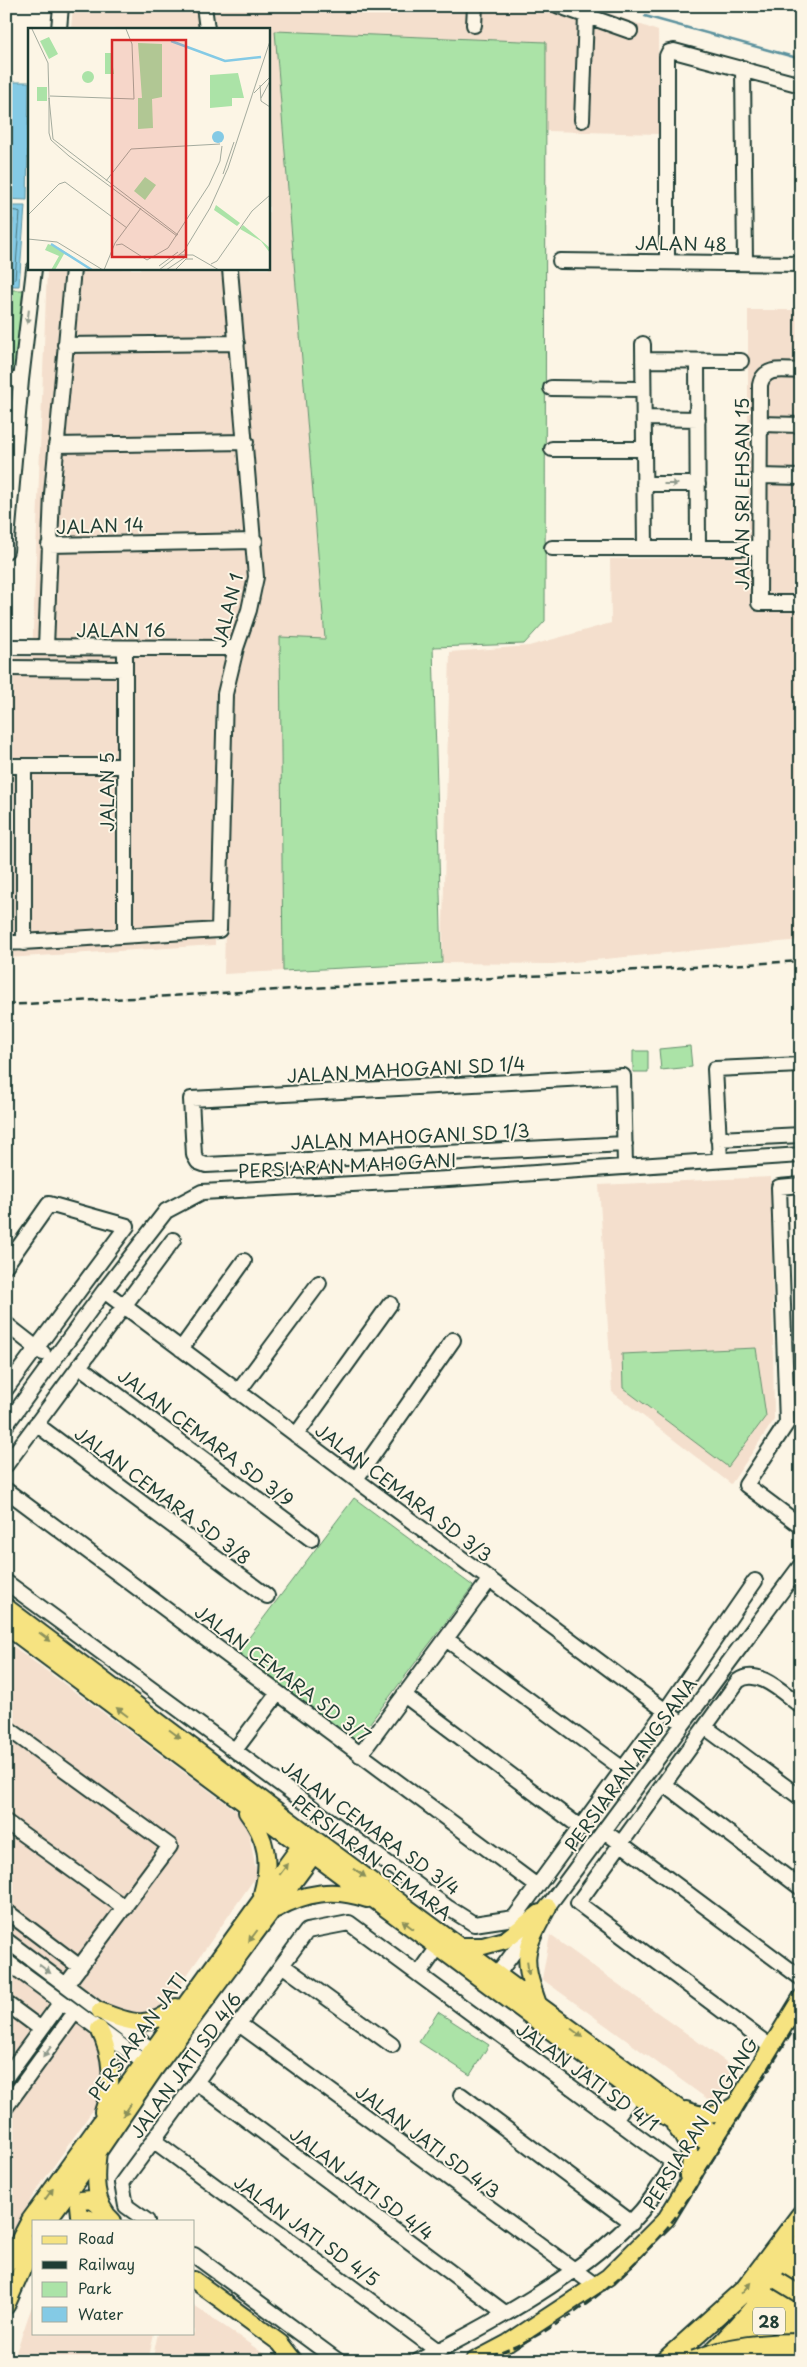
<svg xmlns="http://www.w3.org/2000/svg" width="807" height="2367" font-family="'Playpen Sans',sans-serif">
<rect width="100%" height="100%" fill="#fcf5e5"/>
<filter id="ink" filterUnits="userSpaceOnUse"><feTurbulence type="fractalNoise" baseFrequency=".02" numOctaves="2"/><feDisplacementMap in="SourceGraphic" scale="10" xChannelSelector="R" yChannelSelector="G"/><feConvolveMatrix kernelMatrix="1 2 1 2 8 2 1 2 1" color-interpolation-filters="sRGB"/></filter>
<g filter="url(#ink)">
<!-- built -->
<path fill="#f4dfcd" d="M73,6H193L201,17L202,29H71Z
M213,6H589L658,31L659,134L546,131V42L275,31L325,640L280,637L283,971L224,974L230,700L264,585L237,269H269V29H217Z
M47,269H223L251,591L215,701V945L6,958V657H32Z
M748,310H801V940L553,964L442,963L450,652L529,646L611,623L610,559L748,556Z
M771,1177L774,1420L731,1484L612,1392L599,1185Z
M6,1641L246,1818L257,1875L32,2197L6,2250Z
M550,1935L740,2072L717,2106L542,1979Z
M34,2300V2333H154L148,2361H13Z
M194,2305L274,2361H152L158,2333H194Z"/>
<!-- green -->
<path fill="#abe3a7" stroke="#65906e" d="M275,31L546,42L545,621L524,644L433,647L442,963L283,971L280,637L325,639Z
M6,290H24L17,370L6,371Z
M690,1046L692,1067L661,1070L659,1049Z
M633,1051H648V1072H633Z
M756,1348L766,1416L728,1467L623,1388L622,1354Z
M354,1498L473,1586L354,1744L235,1656Z
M438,2012L489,2045L470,2075L419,2042Z"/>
<!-- water -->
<path fill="#84cae5" stroke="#5c929e" d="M6,82H29L27,200L6,199Z
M6,206H25L19,286H6Z"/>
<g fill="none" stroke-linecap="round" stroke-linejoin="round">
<!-- shore -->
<path stroke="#47757b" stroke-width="1" d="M6,210L18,211L20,213L15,279L6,281
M6,217L13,219L9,273L6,275"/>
<!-- stream -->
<path stroke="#5c929e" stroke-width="2.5" d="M645,16L801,59"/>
<defs>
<path id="minor" d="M204,6L207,29
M559,6L630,31
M474,25L475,6
M59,29L61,6
M743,68L745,263
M582,120L586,16
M560,261L801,264
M667,261V56L669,52L674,51L801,85
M643,344L645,548
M65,345L237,343
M643,360L741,361
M697,361L698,547
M801,371C785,371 764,365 760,385L759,603H801
M6,380H21
M551,388L643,389
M644,418L698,419
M760,424L801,425
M56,445L246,442
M552,449H644
M760,476L801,477
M644,484H698
M49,545L255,541
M552,548H759
M6,551L21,380L34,269
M6,647L236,648
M46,647L52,494L73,269
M125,648V936
M6,668L125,669
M6,766H125
M24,766V943
M6,943L219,930L225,694L236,648L249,610L256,577L230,269
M718,1139L801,1135
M625,1144L206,1165L198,1162L194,1155L191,1099L623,1076L625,1166
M720,1160L715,1069L801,1065
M801,1185L779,1187L787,1423L746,1485L801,1526
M6,1265L49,1204L127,1226L6,1389
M104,1291L683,1724
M6,1324L43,1353
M181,1349L244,1261
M79,1366L311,1539
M238,1392L319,1283
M36,1424L267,1596
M6,1425L104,1291L166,1211L202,1192L448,1179L801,1155
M296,1435L390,1304
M6,1465L173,1240
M356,1479L453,1340
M6,1490L537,1886
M6,1582L447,1907L474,1924L514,1918L666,1710L755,1581
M446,1639L623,1769
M404,1695L580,1827
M6,1727L170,1846L66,1985
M705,1727L801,1798
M235,1750L278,1693
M360,1755L490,1579
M664,1784L801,1888
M6,1822L125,1908
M604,1831L801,1978
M6,1911L80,1967
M6,1940L160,2056
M6,1961L153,2069
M282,1965L392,2045
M419,1974L438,1947
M491,1983L801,1565
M6,2003L41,2029
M239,2024L596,2286
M771,2047L578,1903L738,1681C758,1666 785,1695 801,1706
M6,2077L61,2002
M196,2082L505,2313
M461,2095L632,2223
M6,2107L75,2012
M615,2119L634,2093
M153,2140L438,2351
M147,2221L126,2206L122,2183L307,1931L349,1923L670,2160C671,2171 665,2178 659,2187C617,2257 491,2324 418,2361
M194,2255L338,2361"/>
<path id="major" d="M6,1607L309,1835L716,2136
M6,1626L665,2116L711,2145
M247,1812C267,1838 271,1862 262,1894
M276,1909C306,1892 334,1888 367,1899
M460,1946H483L505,1940L540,1913
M538,2004C521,1956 524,1951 548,1907
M100,2011C130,2023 149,2030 176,2007
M99,2029C113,2058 114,2081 103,2112
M686,2110C705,2118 719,2116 735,2105
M675,2126C687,2140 695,2158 688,2176
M98,2152C95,2175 93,2204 113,2221
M47,2221L98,2152L154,2070L320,1846
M96,2221L79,2215L78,2205L81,2200L91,2199L103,2209
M6,2266L30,2220L306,1838
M194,2280L280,2343L294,2361
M6,2306L34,2243
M474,2361L508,2343L608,2277L666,2219L801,1998
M789,2361L801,2345"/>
<path id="highway" d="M707,2359C743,2325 773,2288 801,2247
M666,2361L746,2289L801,2216
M733,2361L785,2302L801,2279
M773,2361L784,2342L792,2312"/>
</defs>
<!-- minor casing -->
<use href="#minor" stroke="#1f3d34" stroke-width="18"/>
<!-- major casing -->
<use href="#major" stroke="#1f3d34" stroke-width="20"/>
<!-- highway casing -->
<use href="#highway" stroke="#1f3d34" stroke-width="24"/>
<!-- minor -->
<use href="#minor" stroke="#fcf5e5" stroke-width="14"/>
<!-- major -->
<use href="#major" stroke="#f6e381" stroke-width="16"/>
<!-- highway -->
<use href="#highway" stroke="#f6e381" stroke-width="20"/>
<!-- rail -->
<path stroke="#1f3d34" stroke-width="2.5" stroke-dasharray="8 4" stroke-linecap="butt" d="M6,1005L801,961
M479,2361C552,2336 618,2287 666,2229C687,2204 703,2174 721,2147C747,2104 774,2061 801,2018"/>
<defs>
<path id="major-bridge" d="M778,2281L801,2295"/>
<path id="highway-bridge" d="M695,2361C731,2347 762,2344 801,2344"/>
</defs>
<!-- major-bridge casing -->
<use href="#major-bridge" stroke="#1f3d34" stroke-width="20" stroke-linecap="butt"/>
<!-- highway-bridge casing -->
<use href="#highway-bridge" stroke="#1f3d34" stroke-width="24" stroke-linecap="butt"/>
<!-- major-bridge -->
<use href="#major-bridge" stroke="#f6e381" stroke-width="16"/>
<!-- highway-bridge -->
<use href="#highway-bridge" stroke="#f6e381" stroke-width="20"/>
</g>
<!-- one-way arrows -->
<defs><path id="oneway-solid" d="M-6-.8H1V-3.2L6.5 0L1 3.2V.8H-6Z" transform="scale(1.25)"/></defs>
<g fill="#8e998c">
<use href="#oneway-solid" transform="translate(28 317) rotate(97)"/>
<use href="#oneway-solid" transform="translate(671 484)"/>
<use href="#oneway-solid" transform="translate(45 1969) rotate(37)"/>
<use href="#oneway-solid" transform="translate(47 2052) rotate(126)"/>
</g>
<g fill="#8a905a">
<use href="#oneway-solid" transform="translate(45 1637) rotate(37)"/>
<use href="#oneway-solid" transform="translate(122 1712) rotate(-143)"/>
<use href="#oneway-solid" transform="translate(175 1734) rotate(37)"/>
<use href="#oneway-solid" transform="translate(284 1869) rotate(-53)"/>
<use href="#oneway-solid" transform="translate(360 1873) rotate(36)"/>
<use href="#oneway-solid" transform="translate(408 1925) rotate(-143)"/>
<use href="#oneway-solid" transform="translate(253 1936) rotate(127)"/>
<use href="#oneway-solid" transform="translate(528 1968) rotate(84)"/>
<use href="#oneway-solid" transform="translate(577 2033) rotate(37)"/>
<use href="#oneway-solid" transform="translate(127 2110) rotate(123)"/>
<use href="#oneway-solid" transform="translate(49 2194) rotate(-54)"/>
<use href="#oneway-solid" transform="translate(746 2288) rotate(-49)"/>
</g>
</g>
<g text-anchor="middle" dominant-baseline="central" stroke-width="4" stroke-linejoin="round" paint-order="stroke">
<!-- shield labels -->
<rect fill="#fcf5e5" stroke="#617469" stroke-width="1" x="753" y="2307.5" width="32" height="27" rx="4"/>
<g font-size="16" font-weight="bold" fill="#1f3d34">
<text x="769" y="2321">28</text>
</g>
<!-- street labels -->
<g font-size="18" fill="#1f3d34" stroke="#fcf5e5">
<text transform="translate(681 243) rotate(1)">JALAN 48</text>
<text transform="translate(741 494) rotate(-90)">JALAN SRI EHSAN 15</text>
<text transform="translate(100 525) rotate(-2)">JALAN 14</text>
<text transform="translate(227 610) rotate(-76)">JALAN 1</text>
<text x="121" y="629">JALAN 16</text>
<text transform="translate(106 792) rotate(-90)">JALAN 5</text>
<text transform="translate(406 1069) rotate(-3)">JALAN MAHOGANI SD 1/4</text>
<text transform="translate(410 1136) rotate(-3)">JALAN MAHOGANI SD 1/3</text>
<text transform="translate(347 1165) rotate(-3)">PERSIARAN MAHOGANI</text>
<text transform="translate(206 1437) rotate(37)">JALAN CEMARA SD 3/9</text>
<text transform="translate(404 1492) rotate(37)">JALAN CEMARA SD 3/3</text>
<text transform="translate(163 1495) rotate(37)">JALAN CEMARA SD 3/8</text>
<text transform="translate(283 1673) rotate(37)">JALAN CEMARA SD 3/7</text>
<text transform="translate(630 1764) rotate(-54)">PERSIARAN ANGSANA</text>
<text transform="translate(371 1827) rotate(36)">JALAN CEMARA SD 3/4</text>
<text transform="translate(372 1857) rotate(37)">PERSIARAN CEMARA</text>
<text transform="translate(137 2036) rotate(-54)">PERSIARAN JATI</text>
<text transform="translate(185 2065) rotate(-54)">JALAN JATI SD 4/6</text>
<text transform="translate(588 2076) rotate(36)">JALAN JATI SD 4/1</text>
<text transform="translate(700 2123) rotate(-58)">PERSIARAN DAGANG</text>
<text transform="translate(428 2141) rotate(37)">JALAN JATI SD 4/3</text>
<text transform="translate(362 2183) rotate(37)">JALAN JATI SD 4/4</text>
<text transform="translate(307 2230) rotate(36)">JALAN JATI SD 4/5</text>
</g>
</g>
<!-- overview -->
<g transform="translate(28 28)">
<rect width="242" height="242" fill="#fcf5e5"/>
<path d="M21,9L30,26L21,31L12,13ZM110,15L134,16V69L124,71L125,100L110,101V70H114ZM77,25H83L86,46H77ZM54 49a6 6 0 1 1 12 0a6 6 0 1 1-12 0ZM210,45L216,70H204V78L182,80V47ZM9,59H19V73H9ZM117,149L128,157L117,172L106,163ZM188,177L212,195L209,198L186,182ZM215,197L242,220V225L233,213L212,201ZM20,216L31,220L50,232L36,226L27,242H23L31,228L17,222Z" fill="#abe3a7"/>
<path d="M184 109a6 6 0 1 1 12 0a6 6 0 1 1-12 0Z" fill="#84cae5"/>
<path fill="none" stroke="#84cae5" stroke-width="2.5" d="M143,13L197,33L233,29M23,216L64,242"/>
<path fill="none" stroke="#a4ab9e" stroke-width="1" d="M4,1L20,35L21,71M232,57L233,73L242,79M226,65L242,49M22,68L106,71L104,16L98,1M233,70L242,53M195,146L206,114M78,153L103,121L192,116M0,187L31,156L37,154L99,200M149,208L41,128L23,112L21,105V70L25,111L150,207M0,211L29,214L75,242M88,217L94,216L119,232L140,220L181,157L192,133L194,118M151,227H165L191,242M183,236L189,233L224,183L242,167M131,238L150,224M76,242L87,215L113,180M131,242L156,223L182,180L200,140L242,13M138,242L159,228M147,242L158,231H165"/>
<path fill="#d62828" fill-opacity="0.15" stroke="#d62828" stroke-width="2.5" d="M84,12H158V229H84Z"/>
<rect width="242" height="242" fill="none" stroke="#1f3d34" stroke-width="2.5"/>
</g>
<!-- margin -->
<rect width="807" height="2367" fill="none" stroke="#fcf5e5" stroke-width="25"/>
<rect x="12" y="12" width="782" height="2342" fill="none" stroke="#1f3d34" stroke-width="2" filter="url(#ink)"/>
<!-- legend -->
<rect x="32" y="2220" width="162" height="115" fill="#fcf5e5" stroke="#a4ab9e"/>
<rect x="42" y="2236" width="25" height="8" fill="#f6e381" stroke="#a4ab9e"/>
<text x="78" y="2244" font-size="15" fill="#1f3d34">Road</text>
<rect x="42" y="2261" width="25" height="8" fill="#1f3d34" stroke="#a4ab9e"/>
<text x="78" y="2270" font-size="15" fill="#1f3d34">Railway</text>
<rect x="42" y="2282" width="25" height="15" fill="#abe3a7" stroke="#a4ab9e"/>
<text x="78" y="2294" font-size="15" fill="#1f3d34">Park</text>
<rect x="42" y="2307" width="25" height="15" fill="#84cae5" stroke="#a4ab9e"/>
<text x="78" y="2320" font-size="15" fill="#1f3d34">Water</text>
</svg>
